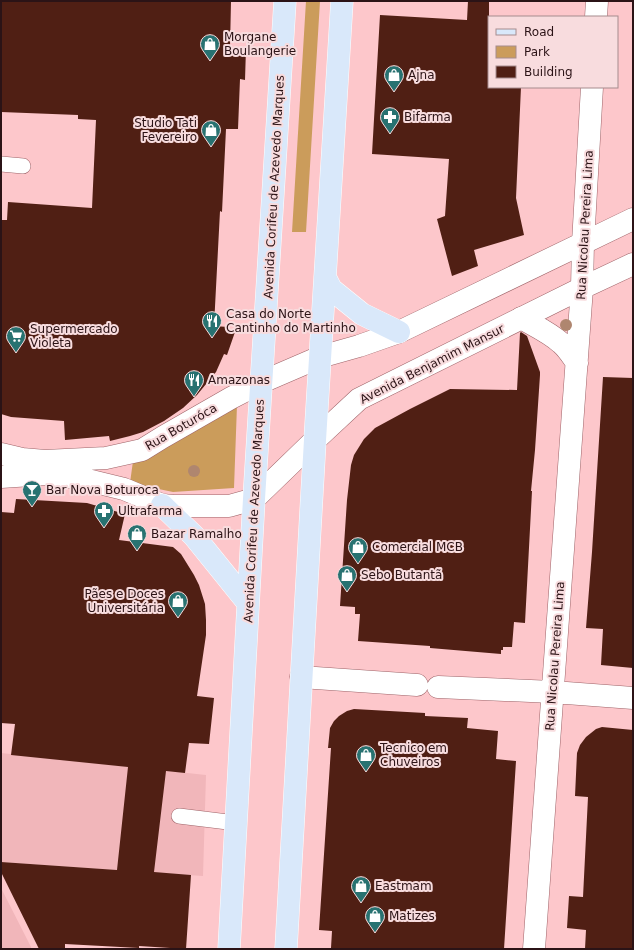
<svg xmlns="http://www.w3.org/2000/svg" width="634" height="950" font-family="'DejaVu Sans',sans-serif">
<rect width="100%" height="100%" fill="#fdc7cb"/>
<!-- built -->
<path fill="#f1b6ba" d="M1,753L206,775L203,876L1,862Z
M1,888L31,947V949H1Z"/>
<!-- green -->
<path fill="#cb9c5b" d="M306,1H320L306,232H292Z
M237,405L234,488L173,492L130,483L133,461Z"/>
<!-- building -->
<path fill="#501f14" d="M1,1H231L230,48H246L245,80L240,79L238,129H226L222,212L220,211L214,326L228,327L227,332H235L227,355L224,354L216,372L197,395L183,408L164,421L143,432L130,436L110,441L109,436L65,440L64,421L11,417L1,414V220H7L8,202L92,208L96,120L78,119V115L1,112Z
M468,1H489V87H521L516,198L524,235L474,250L478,266L452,276L437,219L445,216L449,159L372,154L380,15L467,20Z
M521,332L527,336L540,372V375L535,450L531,491H532L525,623L514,622L512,647H503V650H501V654L430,648V646L358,641L360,614H355V607L340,606L347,500L351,465L354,455L364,439L375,428L410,409L450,389L517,390L520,333Z
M603,377L633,378V668L601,665L603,629L586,628L592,552Z
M16,499L87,503L125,514L119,540L173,547L181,554L194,575L199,585L205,604L206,620V635L197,696L214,698L209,744L189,743L185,773L166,771L154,872L191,875L186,949L139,946V948L65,944V949H39L1,872V862L117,870L128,767L11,755L15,724L1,723V512L14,513Z
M354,709L425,713V716L468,718L467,728L498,731L496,759L516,761L504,949H334V948H331L332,931L319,930L331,748H328L330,728L334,721L339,716L347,711Z
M602,727L633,730V949H585L586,930L567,928L569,896L583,897L588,797L575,796L577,753L580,745L586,737L596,729Z"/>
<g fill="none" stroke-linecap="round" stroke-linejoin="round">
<defs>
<path id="service" d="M1,164L23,166
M179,816L236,823"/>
<path id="minor" d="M596,17L597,1
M521,318C535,326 550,333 561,343C568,349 572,356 577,363
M1,454L22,459L45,461L106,458L142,450L163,437L231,398L262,382
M1,477L46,474L83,479L124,489L162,505L173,506H229L254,499
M301,677L417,685
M438,687L553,692L633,698
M534,949L582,288L583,243L592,87"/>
<path id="secondary" d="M262,382L320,357L359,346L399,332L633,219
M254,499L315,440L359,399L582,288L633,264"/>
<path id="primary" d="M325,277L331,289L362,314L399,332
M162,505L194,536L248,603
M229,949L254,499L285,1
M286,949L315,440L342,1"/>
</defs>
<!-- service casing -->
<use href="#service" stroke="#9e6368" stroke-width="16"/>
<!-- minor casing -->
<use href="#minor" stroke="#9e6368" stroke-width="23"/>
<!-- secondary casing -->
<use href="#secondary" stroke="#9e6368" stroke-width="23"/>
<!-- primary casing -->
<use href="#primary" stroke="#fff" stroke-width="23"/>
<!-- service -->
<use href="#service" stroke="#fff" stroke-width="15"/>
<!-- minor -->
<use href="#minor" stroke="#fff" stroke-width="22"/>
<!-- secondary -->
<use href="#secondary" stroke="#fff" stroke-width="22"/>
<!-- primary -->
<use href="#primary" stroke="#d9e8fa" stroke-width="22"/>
</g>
<!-- trees -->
<g fill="#af866f">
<circle cx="566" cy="325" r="6"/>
<circle cx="194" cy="471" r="6"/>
</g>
<!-- icons -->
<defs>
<symbol id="shop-pin" viewBox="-11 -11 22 30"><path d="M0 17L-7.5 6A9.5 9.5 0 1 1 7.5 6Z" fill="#287271" stroke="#f8dcde"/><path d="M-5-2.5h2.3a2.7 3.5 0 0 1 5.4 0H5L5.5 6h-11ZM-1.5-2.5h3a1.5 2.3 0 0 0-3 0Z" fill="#fff"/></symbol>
<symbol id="pharmacy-pin" viewBox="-11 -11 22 30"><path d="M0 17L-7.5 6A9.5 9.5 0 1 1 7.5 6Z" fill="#287271" stroke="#f8dcde"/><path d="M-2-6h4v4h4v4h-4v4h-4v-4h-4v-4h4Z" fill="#fff"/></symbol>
<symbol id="restaurant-pin" viewBox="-11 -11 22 30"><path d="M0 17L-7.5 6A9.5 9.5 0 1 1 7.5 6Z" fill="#287271" stroke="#f8dcde"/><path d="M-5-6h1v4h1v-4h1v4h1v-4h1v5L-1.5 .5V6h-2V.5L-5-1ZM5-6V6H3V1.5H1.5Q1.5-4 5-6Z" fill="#fff"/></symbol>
<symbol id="supermarket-pin" viewBox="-11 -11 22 30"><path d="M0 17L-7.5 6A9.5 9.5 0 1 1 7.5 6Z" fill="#287271" stroke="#f8dcde"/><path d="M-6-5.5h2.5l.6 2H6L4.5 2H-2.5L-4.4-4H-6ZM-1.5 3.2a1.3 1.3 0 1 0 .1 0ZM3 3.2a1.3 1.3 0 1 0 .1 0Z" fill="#fff"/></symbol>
<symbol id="bar-pin" viewBox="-11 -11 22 30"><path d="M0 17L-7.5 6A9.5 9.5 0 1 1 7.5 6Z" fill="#287271" stroke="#f8dcde"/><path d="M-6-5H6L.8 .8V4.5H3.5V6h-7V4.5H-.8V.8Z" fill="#fff"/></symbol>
</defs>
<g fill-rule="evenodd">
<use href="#shop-pin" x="199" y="33" width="22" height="30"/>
<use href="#shop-pin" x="383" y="64" width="22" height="30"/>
<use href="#pharmacy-pin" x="379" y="106" width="22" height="30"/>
<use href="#shop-pin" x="200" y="119" width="22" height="30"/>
<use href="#restaurant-pin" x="201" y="310" width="22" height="30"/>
<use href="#supermarket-pin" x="5" y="325" width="22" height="30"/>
<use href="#restaurant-pin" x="183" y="369" width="22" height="30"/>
<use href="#bar-pin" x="21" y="479" width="22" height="30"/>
<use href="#pharmacy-pin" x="93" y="500" width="22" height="30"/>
<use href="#shop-pin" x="126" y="523" width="22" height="30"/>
<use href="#shop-pin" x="347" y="536" width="22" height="30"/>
<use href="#shop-pin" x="336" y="564" width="22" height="30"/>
<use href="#shop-pin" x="167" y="590" width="22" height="30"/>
<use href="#shop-pin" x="355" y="744" width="22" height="30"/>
<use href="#shop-pin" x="350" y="875" width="22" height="30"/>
<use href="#shop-pin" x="364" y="905" width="22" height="30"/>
</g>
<g text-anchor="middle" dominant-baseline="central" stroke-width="4" stroke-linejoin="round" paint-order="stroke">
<!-- poi labels -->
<g font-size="12" fill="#2b1316" stroke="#f8dcde" text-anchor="start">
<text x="224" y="37">Morgane<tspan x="224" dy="14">Boulangerie</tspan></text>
<text x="408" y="75">Ajna</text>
<text x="404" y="117">Bifarma</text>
<text x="197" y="123" text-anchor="end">Studio Tati<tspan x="197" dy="14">Fevereiro</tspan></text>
<text x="226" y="314">Casa do Norte<tspan x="226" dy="14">Cantinho do Martinho</tspan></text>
<text x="30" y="329">Supermercado<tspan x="30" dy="14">Violeta</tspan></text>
<text x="208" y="380">Amazonas</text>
<text x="46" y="490">Bar Nova Boturoca</text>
<text x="118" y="511">Ultrafarma</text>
<text x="151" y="534">Bazar Ramalho</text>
<text x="372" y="547">Comercial MCB</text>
<text x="361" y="575">Sebo Butantã</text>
<text x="164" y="594" text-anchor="end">Pães e Doces<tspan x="164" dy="14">Universitária</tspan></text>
<text x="380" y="748">Tecnico em<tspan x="380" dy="14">Chuveiros</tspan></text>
<text x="375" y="886">Eastmam</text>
<text x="389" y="916">Matizes</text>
</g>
<!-- street labels -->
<g font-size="12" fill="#2b1316" stroke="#f8dcde">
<text transform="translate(274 187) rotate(-87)">Avenida Corifeu de Azevedo Marques</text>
<text transform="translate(585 225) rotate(-87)">Rua Nicolau Pereira Lima</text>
<text transform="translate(432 364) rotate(-27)">Avenida Benjamim Mansur</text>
<text transform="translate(181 427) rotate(-30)">Rua Boturóca</text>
<text transform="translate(254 511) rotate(-87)">Avenida Corifeu de Azevedo Marques</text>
<text transform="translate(555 656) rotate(-86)">Rua Nicolau Pereira Lima</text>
</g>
</g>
<!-- border -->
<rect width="634" height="950" fill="none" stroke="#2b1316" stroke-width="4"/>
<!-- legend -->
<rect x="488" y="16" width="130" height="72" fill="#f8dcde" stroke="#a68c8e"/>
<rect x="496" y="29" width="20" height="6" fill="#d9e8fa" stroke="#a68c8e"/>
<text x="524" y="36" font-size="12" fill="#2b1316">Road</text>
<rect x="496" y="46" width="20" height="12" fill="#cb9c5b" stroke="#a68c8e"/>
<text x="524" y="56" font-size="12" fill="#2b1316">Park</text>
<rect x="496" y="66" width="20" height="12" fill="#501f14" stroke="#a68c8e"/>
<text x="524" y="76" font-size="12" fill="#2b1316">Building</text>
</svg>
